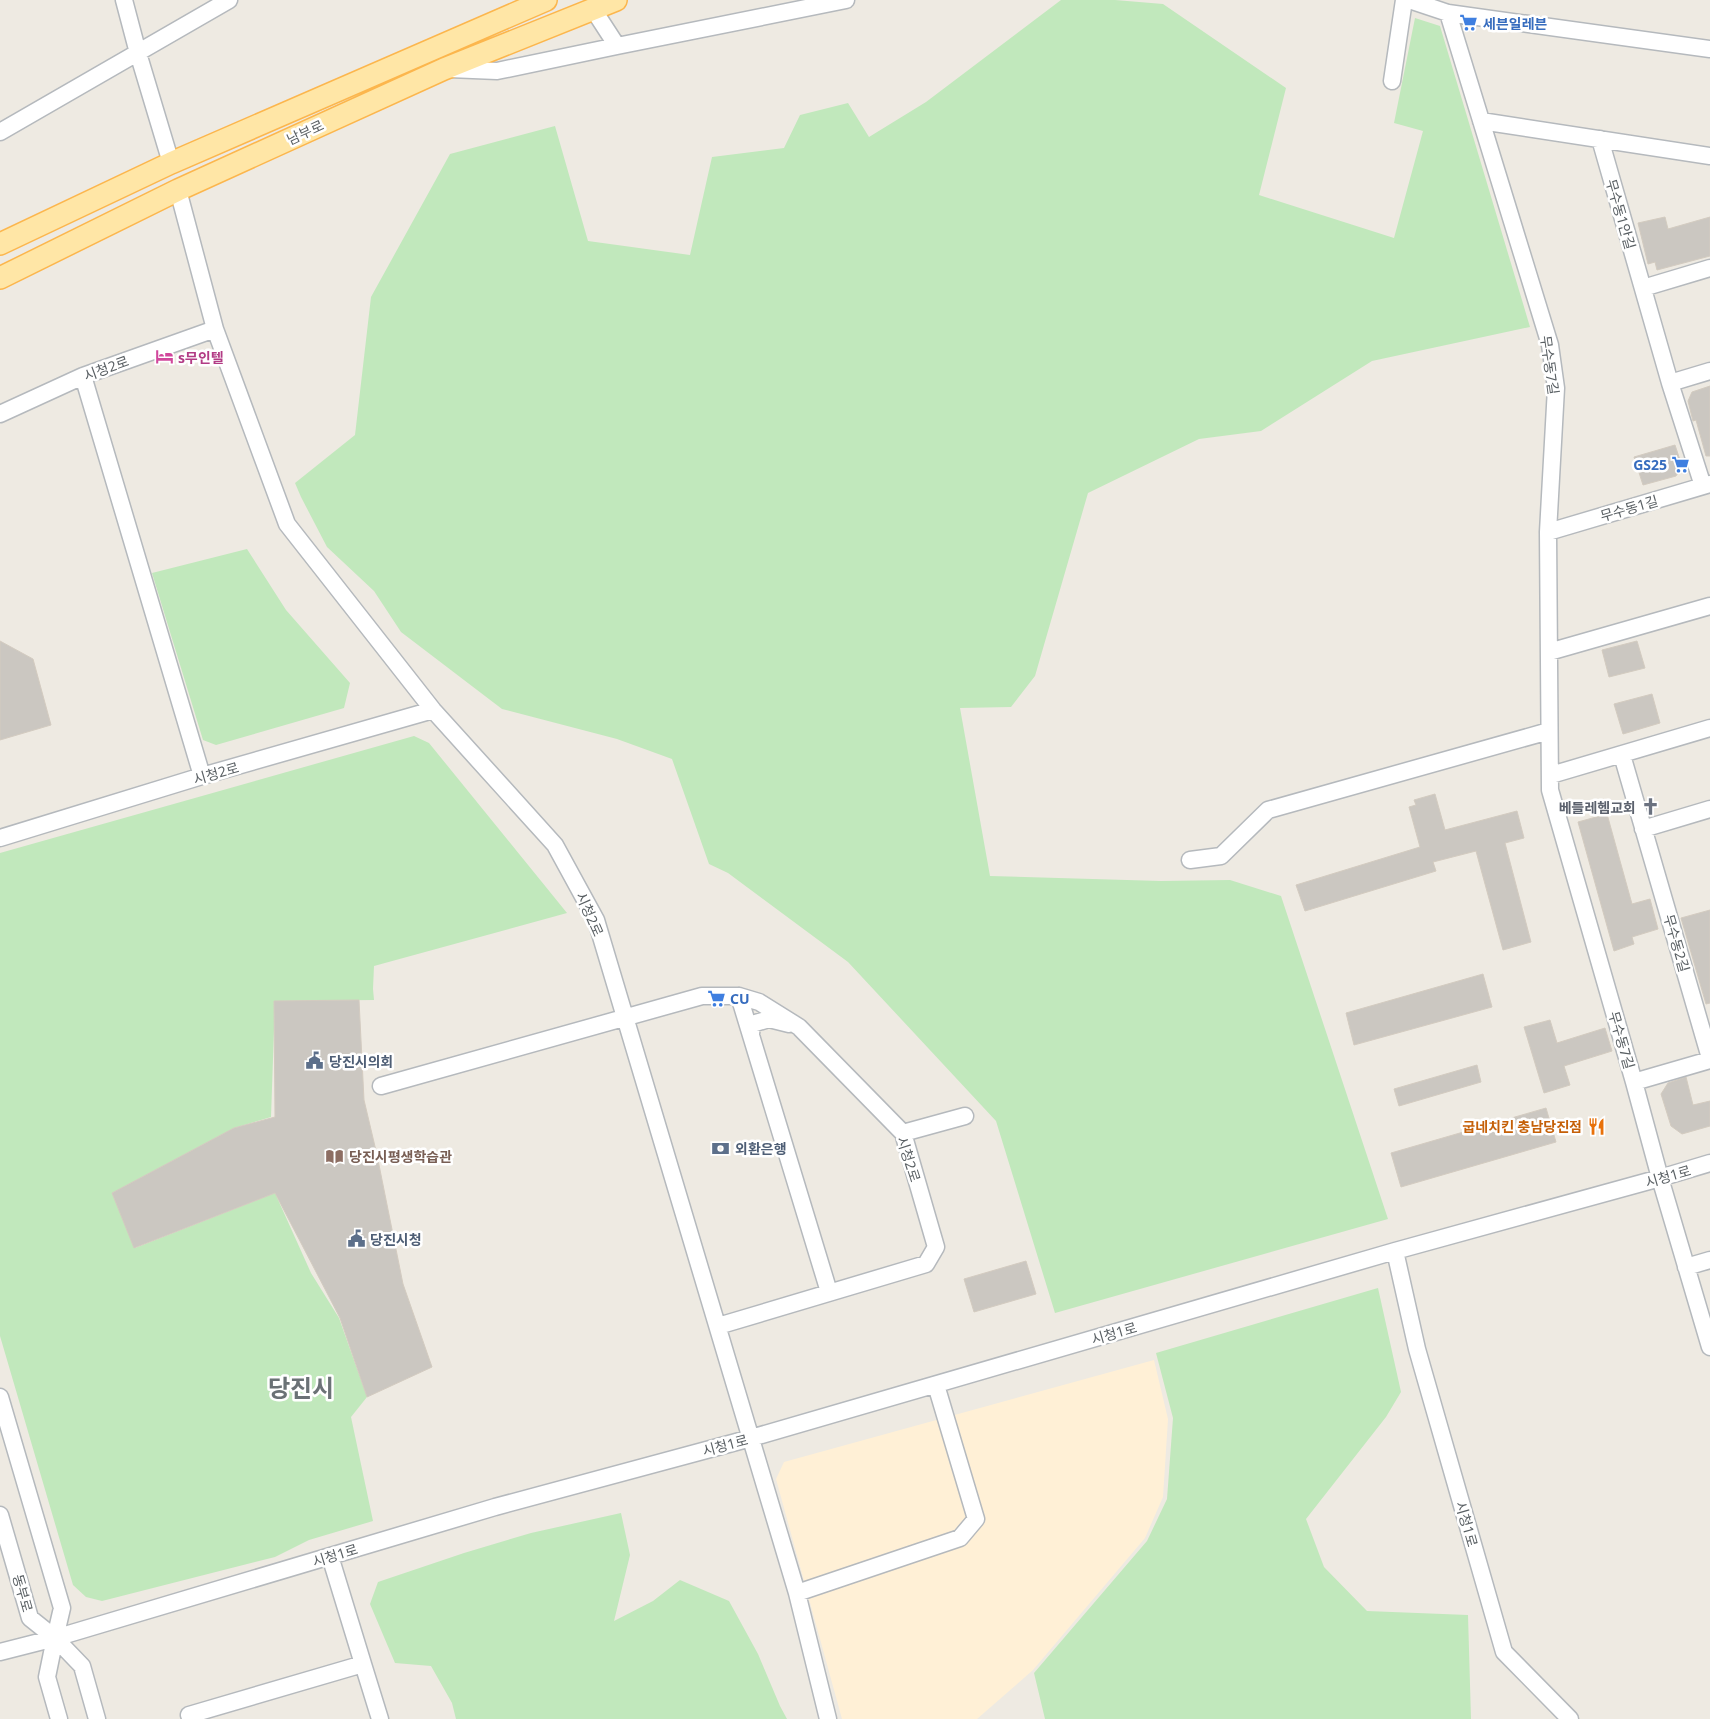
<svg xmlns="http://www.w3.org/2000/svg" width="1710" height="1719" font-family="'Noto Sans','Noto Sans KR',sans-serif">
<rect width="100%" height="100%" fill="#eeeae2"/>
<!-- commercial -->
<path fill="#fff0d6" d="M1154,1360L1168,1419L1163,1497L1145,1538L1033,1670L977,1719H842L776,1479L784,1462Z"/>
<!-- green -->
<path fill="#c1e8bc" d="M1061,0H1115L1163,4L1286,88L1259,195L1394,238L1423,131L1394,123L1415,18L1440,26L1530,327L1372,361L1261,431L1199,439L1088,493L1035,676L1011,707L960,708L990,876L1161,881L1230,880L1281,896L1388,1219L1055,1313L996,1121L848,962L728,873L709,864L672,759L617,739L502,709L401,632L374,591L327,547L301,497L295,483L355,435L371,297L450,154L555,126L588,241L690,255L712,157L784,148L800,115L848,103L869,137L926,102Z
M247,549L286,610L350,683L344,708L216,745L203,740L152,573Z
M414,736L429,743L567,913L374,966L373,989L374,1000L275,1001L271,1117L234,1128L112,1193L135,1248L275,1193L311,1273L339,1318L367,1397L351,1417L373,1521L309,1540L275,1557L102,1601L86,1597L73,1585L0,1336V853Z
M1378,1288L1401,1392L1386,1417L1306,1519L1324,1567L1367,1611L1468,1615L1471,1719H1045L1034,1673L1147,1541L1167,1499L1173,1418L1156,1353Z
M621,1513L630,1555L614,1621L653,1601L680,1580L729,1601L758,1654L780,1706L787,1719H456L452,1703L431,1666L395,1663L370,1604L378,1582L464,1553L531,1533Z"/>
<!-- building -->
<path fill="#cbc7c1" stroke="#d3cbc0" d="M1665,217L1668,229L1710,217V256L1657,270L1655,262L1648,264L1638,223Z
M1710,386V456H1706L1696,420L1693,421L1688,401L1692,392Z
M1675,445L1682,466L1676,476L1643,485L1634,457Z
M0,641L33,659L51,725L0,740Z
M1637,641L1645,668L1609,677L1602,650Z
M1652,694L1660,723L1623,734L1614,704Z
M1435,794L1445,830L1517,811L1524,838L1505,843L1531,942L1503,950L1476,851L1433,862L1436,871L1305,911L1296,885L1420,847L1409,807L1416,805L1414,800Z
M1607,814L1632,904L1650,899L1658,929L1632,937L1634,944L1614,951L1578,822Z
M1710,910V1003L1706,1004L1681,918Z
M1483,974L1492,1007L1354,1045L1346,1013Z
M359,1000L364,1100L377,1155L403,1284L432,1367L367,1397L340,1318L275,1193L134,1248L112,1193L234,1128L275,1117L274,1001Z
M1550,1020L1557,1043L1605,1028L1612,1051L1564,1066L1570,1085L1544,1093L1524,1027Z
M1477,1065L1481,1082L1399,1106L1394,1089Z
M1686,1077L1693,1105L1710,1101V1126L1682,1134L1671,1126L1661,1094L1668,1083Z
M1546,1108L1556,1142L1401,1187L1391,1153Z
M1026,1261L1036,1294L974,1312L964,1279Z"/>
<g fill="none" stroke-linecap="round" stroke-linejoin="round">
<defs>
<path id="minor" d="M124,0L138,53L171,163
M1409,0L1448,13L1710,49
M593,9L617,46L846,0
M1448,13L1550,345L1556,388L1548,532L1550,790L1634,1082L1660,1178L1710,1347
M449,69L497,71L617,46
M1392,81L1404,0
M1481,121L1710,156
M0,132L229,0
M1600,139L1670,383L1703,486
M178,190L215,329L287,524L433,710L555,845L596,920L797,1593L828,1719
M1643,288L1710,268
M83,376L202,776
M1670,383L1710,371
M0,414L83,376L215,329
M1548,532L1710,484
M1549,652L1710,606
M1622,755L1710,1058
M1551,775L1710,728
M1643,829L1710,809
M0,838L202,776L433,710
M1190,860L1221,856L1268,810L1549,731
M739,996L829,1292
M751,1034L752,1024L769,1019L789,1024
M1634,1082L1710,1060
M381,1086L702,996H739L759,1002L799,1027L903,1133L936,1247L926,1264L718,1326
M903,1133L965,1116
M1395,1251L1417,1349L1504,1652L1570,1719
M1686,1267L1710,1260
M0,1397L62,1608L55,1638L82,1666L97,1719
M0,1515L30,1618L55,1638L47,1677L59,1719
M797,1593L960,1538L976,1519L936,1385
M0,1652L55,1638L495,1507L751,1438L1395,1251L1660,1178L1710,1163
M363,1664L380,1719
M191,1719L189,1715L363,1664L330,1556"/>
<path id="major" d="M0,244L171,163L546,0
M0,278L178,190L444,69L616,0"/>
</defs>
<!-- minor casing -->
<use href="#minor" stroke="#b5b9bd" stroke-width="19"/>
<!-- major casing -->
<use href="#major" stroke="#fcb64d" stroke-width="24"/>
<!-- minor -->
<use href="#minor" stroke="#fff" stroke-width="16"/>
<!-- major -->
<use href="#major" stroke="#ffe6a6" stroke-width="21"/>
</g>
<!-- icons -->
<defs>
<symbol id="supermarket-bare" viewBox="-9 -9 18 18"><path d="M-6-5.5h2.5l.6 2H6L4.5 2H-2.5L-4.4-4H-6ZM-1.5 3.2a1.3 1.3 0 1 0 .1 0ZM3 3.2a1.3 1.3 0 1 0 .1 0Z" fill="#3f7fe0" stroke="#fff" stroke-width="2.5" paint-order="stroke"/></symbol>
<symbol id="hotel-bare" viewBox="-9 -9 18 18"><path d="M-6-4.5h1.5V1H6V5H4.5V3h-9V5H-6ZM-4 0a1.8 1.8 0 1 1 3.6 0ZM.5 0V-2.5h3Q6-2.5 6 0Z" fill="#d1479c" stroke="#fff" stroke-width="2.5" paint-order="stroke"/></symbol>
<symbol id="church-bare" viewBox="-9 -9 18 18"><path d="M-1.2-6h2.4v3.5h3.3v2.4h-3.3V6h-2.4V-.1h-3.3v-2.4h3.3Z" fill="#6b7280" stroke="#fff" stroke-width="2.5" paint-order="stroke"/></symbol>
<symbol id="civic-bare" viewBox="-9 -9 18 18"><path d="M-.6-6.5H3V-4.5H.6V-3L4-1V1h2V6H-6V1h2V-1L-.6-3ZM-1.2 2.5V6h2.4V2.5Z" fill="#5c6f8a" stroke="#fff" stroke-width="2.5" paint-order="stroke"/></symbol>
<symbol id="restaurant-bare" viewBox="-9 -9 18 18"><path d="M-5-6h1v4h1v-4h1v4h1v-4h1v5L-1.5 .5V6h-2V.5L-5-1ZM5-6V6H3V1.5H1.5Q1.5-4 5-6Z" fill="#e8710a" stroke="#fff" stroke-width="2.5" paint-order="stroke"/></symbol>
<symbol id="bank-bare" viewBox="-9 -9 18 18"><path d="M-6-4H6V4H-6ZM0-2.3a2.3 2.3 0 1 0 0 4.6a2.3 2.3 0 1 0 0-4.6Z" fill="#5c6f8a" stroke="#fff" stroke-width="2.5" paint-order="stroke"/></symbol>
<symbol id="library-bare" viewBox="-9 -9 18 18"><path d="M-6-4Q-3-5.5-.7-3.5V5Q-3 3-6 4ZM6-4Q3-5.5 .7-3.5V5Q3 3 6 4Z" fill="#8d6e63" stroke="#fff" stroke-width="2.5" paint-order="stroke"/></symbol>
</defs>
<g fill-rule="evenodd">
<use href="#supermarket-bare" x="1456" y="10" width="25" height="25"/>
<use href="#hotel-bare" x="152" y="344" width="25" height="25"/>
<use href="#supermarket-bare" x="1668" y="452" width="25" height="25"/>
<use href="#church-bare" x="1638" y="794" width="25" height="25"/>
<use href="#supermarket-bare" x="704" y="986" width="25" height="25"/>
<use href="#civic-bare" x="302" y="1048" width="25" height="25"/>
<use href="#restaurant-bare" x="1584" y="1114" width="25" height="25"/>
<use href="#bank-bare" x="708" y="1136" width="25" height="25"/>
<use href="#library-bare" x="322" y="1144" width="25" height="25"/>
<use href="#civic-bare" x="344" y="1226" width="25" height="25"/>
</g>
<g text-anchor="middle" dominant-baseline="central" stroke-width="5" stroke-linejoin="round" paint-order="stroke">
<!-- shop labels -->
<g font-size="14" font-weight="bold" fill="#366cbe" stroke="#fff" text-anchor="start">
<text x="1483" y="23">세븐일레븐</text>
<text x="1667" y="464" text-anchor="end">GS25</text>
<text x="730" y="998">CU</text>
</g>
<!-- street labels -->
<g font-size="14" fill="#5a6064" stroke="#fff">
<text transform="translate(305 132) rotate(-25)">남부로</text>
<text transform="translate(1621 214) rotate(74)">무수동1안길</text>
<text transform="translate(1550 365) rotate(82)">무수동7길</text>
<text transform="translate(106 368) rotate(-20)">시청2로</text>
<text transform="translate(1629 508) rotate(-16)">무수동1길</text>
<text transform="translate(216 773) rotate(-16)">시청2로</text>
<text transform="translate(590 914) rotate(66)">시청2로</text>
<text transform="translate(1677 943) rotate(74)">무수동2길</text>
<text transform="translate(1622 1040) rotate(74)">무수동7길</text>
<text transform="translate(909 1159) rotate(72)">시청2로</text>
<text transform="translate(1668 1176) rotate(-16)">시청1로</text>
<text transform="translate(1114 1333) rotate(-16)">시청1로</text>
<text transform="translate(725 1445) rotate(-15)">시청1로</text>
<text transform="translate(1467 1524) rotate(74)">시청1로</text>
<text transform="translate(335 1555) rotate(-17)">시청1로</text>
<text transform="translate(23 1593) rotate(74)">동부로</text>
</g>
<!-- hotel labels -->
<g font-size="14" font-weight="bold" fill="#b23c85" stroke="#fff" text-anchor="start">
<text x="178" y="357">s무인텔</text>
</g>
<!-- worship labels -->
<g font-size="14" font-weight="bold" fill="#5b616d" stroke="#fff" text-anchor="end">
<text x="1636" y="807">베들레헴교회</text>
</g>
<!-- service labels -->
<g font-size="14" font-weight="bold" fill="#4e5e75" stroke="#fff" text-anchor="start">
<text x="329" y="1061">당진시의회</text>
<text x="735" y="1148">외환은행</text>
<text x="370" y="1239">당진시청</text>
</g>
<!-- food labels -->
<g font-size="14" font-weight="bold" fill="#c56008" stroke="#fff" text-anchor="end">
<text x="1582" y="1126">굽네치킨 충남당진점</text>
</g>
<!-- education labels -->
<g font-size="14" font-weight="bold" fill="#785e54" stroke="#fff" text-anchor="start">
<text x="349" y="1156">당진시평생학습관</text>
</g>
<!-- town labels -->
<g font-size="24" font-weight="bold" fill="#6b7276" stroke="#fff">
<text x="301" y="1387">당진시</text>
</g>
</g>
</svg>
